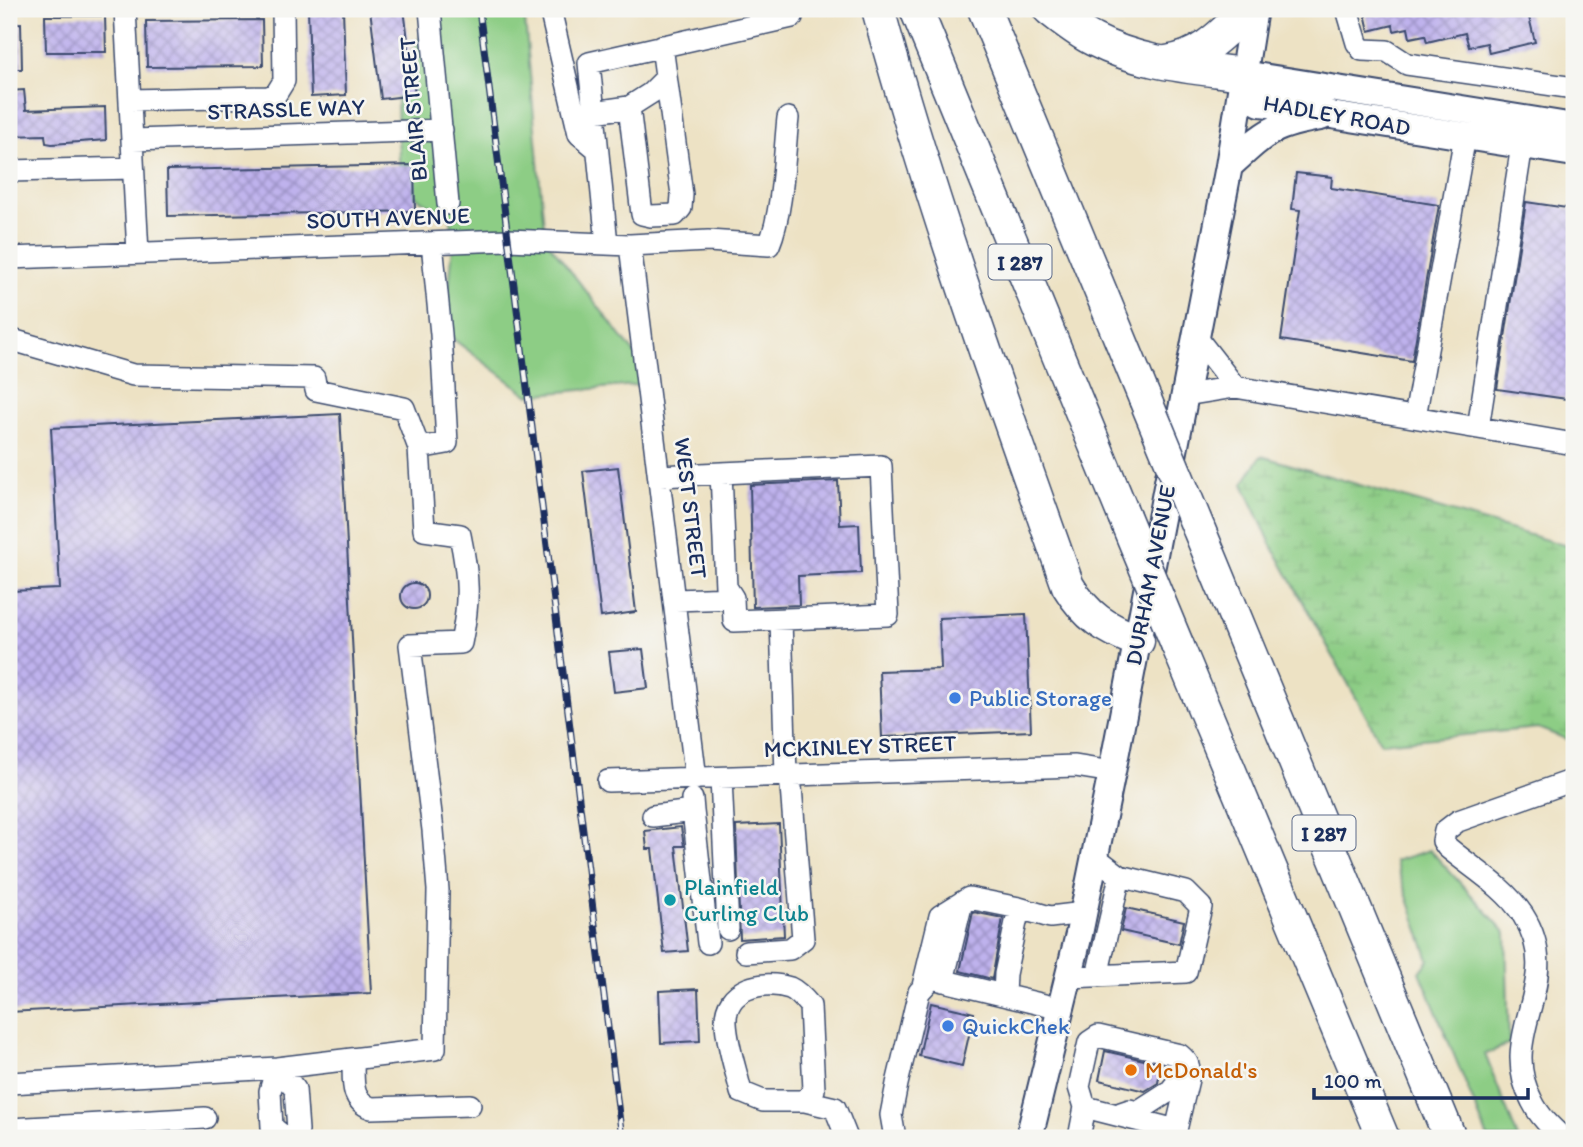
<svg xmlns="http://www.w3.org/2000/svg" width="1583" height="1147" font-family="Itim,sans-serif">
<defs>
<pattern id="wetland-marsh" width="20" height="14" patternUnits="userSpaceOnUse" patternTransform="scale(1.75)"><rect width="20" height="14" fill="#8dcd85"/><path d="M1 5h8M5 5V1M11 12h8M15 12V8" fill="none" stroke="#79b075"/></pattern>
<pattern id="building-cross-hatch" width="8" height="8" patternUnits="userSpaceOnUse" patternTransform="scale(1.75)"><rect width="8" height="8" fill="#bfb2ed"/><path d="M0 0l8 8M0 8l8-8" fill="none" stroke="#9a91c3"/></pattern>
</defs>
<rect width="100%" height="100%" fill="#f6f6f2"/>
<filter id="ink" filterUnits="userSpaceOnUse"><feTurbulence type="fractalNoise" baseFrequency=".0143" numOctaves="2"/><feDisplacementMap in="SourceGraphic" scale="14" xChannelSelector="R" yChannelSelector="G"/><feConvolveMatrix kernelMatrix="1 2 1 2 8 2 1 2 1" color-interpolation-filters="sRGB"/></filter>
<filter id="wash" filterUnits="userSpaceOnUse"><feTurbulence type="fractalNoise" baseFrequency=".00686" numOctaves="4" result="noise"/><feDisplacementMap in="SourceGraphic" scale="28" xChannelSelector="R" yChannelSelector="G"/><feGaussianBlur stdDeviation="1.57" result="paint"/><feColorMatrix in="noise" values="0 0 0 0 0 0 0 0 0 0 0 0 0 0 0 0 0 1.4 0 .05"/><feComposite in="paint" operator="in"/></filter>
<g filter="url(#wash)">
<rect width="100%" height="100%" fill="#ede2c4"/>
<!-- green -->
<path fill="#8dcd85" stroke="#547e72" stroke-width="2" d="M437,9H524L545,238L642,363L645,384L528,395L445,333L453,244L451,218L400,187L396,76Z
M1430,850L1506,933L1509,1044L1485,1054L1518,1138H1488L1420,972L1429,960L1395,861Z"/>
<!-- wetland -->
<path fill="url(#wetland-marsh)" stroke="#547e72" stroke-width="2" d="M1261,456L1574,548V742L1538,728L1381,743L1271,544L1243,484Z"/>
<g id="blocks">
<!-- building -->
<path fill="url(#building-cross-hatch)" d="M308,9H343L346,95L311,97Z
M370,9H404L415,95L381,99Z
M1364,9H1527L1535,42L1489,53L1487,43L1469,47L1465,33L1427,42L1425,35L1410,38L1408,28L1394,31L1393,25L1369,31Z
M45,16H105L106,52H46Z
M262,20L263,66L147,67L146,21Z
M21,23L22,69H9V24Z
M24,90L26,110L105,107L106,140L52,144L46,143L45,135L9,136V91Z
M414,165L415,211L168,216L167,170Z
M1296,173L1332,177L1331,188L1439,205L1412,361L1281,340L1300,210L1292,209Z
M1526,202L1574,209V400L1497,389Z
M340,414L371,993L9,1012V591L60,589L51,428Z
M618,467L636,612L601,617L583,471Z
M838,481L840,525L859,524L861,573L798,576L799,605L753,607L750,485Z
M401 596a13 13 0 1 1 26 0a13 13 0 1 1-26 0Z
M1026,614L1031,731L882,737L879,671L941,669L939,618Z
M643,649L648,688L614,692L609,652Z
M779,824L784,936L740,939L736,826Z
M681,827L684,846H676L688,951L664,953L652,849H647L645,831Z
M1126,908L1184,921L1179,944L1121,931Z
M973,912L1003,918L992,979L960,971Z
M698,989L700,1041L661,1043L659,991Z
M931,1003L974,1013L962,1066L919,1056Z
M1105,1051L1161,1064L1158,1083L1145,1091L1099,1080Z"/>
</g>
</g>
<g filter="url(#ink)">
<use href="#blocks" fill-opacity="0" stroke="#3a4a6d" stroke-width="2"/>
<g fill="none" stroke-linecap="round" stroke-linejoin="round">
<defs>
<path id="minor" d="M125,9L138,253
M430,9L448,204
M550,9L579,134L597,149
M1347,9L1357,43L1362,50L1387,51L1407,64L1574,88
M130,100L268,97L276,94L284,81L283,9
M629,107L651,93L666,78
M594,112L629,107L642,214L651,216L675,215L681,208L682,195L662,46
M133,140L442,130
M9,171L133,168
M607,244L589,63L792,17L791,9
M630,245L696,779
M9,258L508,240L630,245L708,241L769,245C783,212 784,155 788,118
M1196,337L1235,387
M9,339L133,375L314,378L316,390L404,408L419,448
M1185,395L1235,387L1574,444
M1415,417L1465,136
M1478,428L1522,145
M881,466L888,615L734,621L733,598L726,587L721,473Z
M660,476L721,473
M675,600L733,598
M781,620L786,775
M721,778L728,929
M608,781L1075,766L1112,772
M693,811L708,943
M653,816L693,811L692,799
M1019,908L1050,917L1084,913
M746,952L790,949L803,939L790,774
M1097,976L1120,876
M1069,977L1186,972L1201,907L1186,892L1120,876L1095,857
M943,981L962,902
M923,986L940,916L969,898L1019,908L1005,974L1004,995
M1098,1036L1180,1055C1187,1061 1190,1065 1189,1075L1176,1130L1085,1107L1079,1087L1089,1042Z
M353,1059C354,1080 349,1099 371,1108L470,1105
M277,1068L295,1089L298,1130L287,1138
M277,1068L270,1091L272,1127L286,1138
M9,1083L277,1068L435,1049L438,890L433,830L410,645L461,643C470,600 469,578 460,535L424,530L419,448L447,443L441,334L432,243
M805,1101L814,1090L810,1006C805,1000 797,991 790,988C763,979 724,988 726,1023C727,1045 736,1070 741,1092L763,1101H805L835,1108L847,1138
M1121,1113L1130,1110L1137,1112L1171,1090L1179,1080L1177,1068
M83,1125L205,1118
M9,1129L83,1125V1137
M895,1138L891,1115L897,1084L919,992L932,978L1061,1009
M1079,1138L1085,1107
M1563,1138C1551,1127 1539,1116 1532,1101C1495,1033 1567,984 1523,915C1505,887 1472,868 1447,847L1443,841L1445,831L1458,821L1574,780"/>
<path id="major" d="M1243,74L1245,89L1251,98L1260,103L1308,108L1331,115L1574,153
M1243,74L1574,127
M1229,166C1265,133 1271,125 1321,117
M1029,1138L1079,934L1112,772L1229,166L1254,9"/>
<path id="highway" d="M878,9C931,204 1000,395 1068,586C1087,617 1105,628 1138,641
M916,9L1124,516
M984,9L1145,399
M1049,9C1063,20 1078,32 1094,40C1140,64 1192,67 1243,74
M1166,62C1202,57 1223,33 1248,9
M1198,527L1450,1138
M1177,644L1383,1138"/>
</defs>
<!-- minor casing -->
<use href="#minor" stroke="#3a4a6d" stroke-width="24"/>
<!-- major casing -->
<use href="#major" stroke="#3a4a6d" stroke-width="30"/>
<!-- highway casing -->
<use href="#highway" stroke="#3a4a6d" stroke-width="35"/>
<!-- minor -->
<use href="#minor" stroke="#fff" stroke-width="21"/>
<!-- major -->
<use href="#major" stroke="#fff" stroke-width="26"/>
<!-- highway -->
<use href="#highway" stroke="#fff" stroke-width="32"/>
<defs>
<path id="rail" d="M479,9L622,1138"/>
</defs>
<!-- rail casing -->
<use href="#rail" stroke="#1b2f5e" stroke-width="7"/>
<!-- rail -->
<use href="#rail" stroke="#f6f6f2" stroke-width="4.5" stroke-dasharray="13" stroke-linecap="butt"/>
<defs>
<path id="highway-bridge" d="M1145,399L1198,527
M1124,516L1177,644"/>
</defs>
<!-- highway-bridge casing -->
<use href="#highway-bridge" stroke="#3a4a6d" stroke-width="35" stroke-linecap="butt"/>
<!-- highway-bridge -->
<use href="#highway-bridge" stroke="#fff" stroke-width="32"/>
</g>
</g>
<!-- markers -->
<g fill="#3f7fe0" stroke="#f6f6f2" stroke-width="2.5">
<circle cx="955" cy="698" r="7"/>
<circle cx="948" cy="1026" r="7"/>
</g>
<circle fill="#0f9aa8" stroke="#f6f6f2" stroke-width="2.5" cx="670" cy="900" r="7"/>
<circle fill="#e8710a" stroke="#f6f6f2" stroke-width="2.5" cx="1131" cy="1070" r="7"/>
<g text-anchor="middle" dominant-baseline="central" stroke-width="5" stroke-linejoin="round" paint-order="stroke">
<!-- shield labels -->
<g fill="#f6f6f2" stroke="#5d6b8a" stroke-width="2">
<rect x="988.5" y="244.5" width="63" height="35" rx="5"/>
<rect x="1292.5" y="815.5" width="63" height="35" rx="5"/>
</g>
<g font-size="21" font-weight="bold" fill="#1b2f5e">
<text x="1020" y="262">I 287</text>
<text x="1324" y="833">I 287</text>
</g>
<!-- street labels -->
<g font-size="23" fill="#1b2f5e" stroke="#f6f6f2">
<text transform="translate(286 109) rotate(-2)">STRASSLE WAY</text>
<text transform="translate(413 109) rotate(-95)">BLAIR STREET</text>
<text transform="translate(1337 115) rotate(10)">HADLEY ROAD</text>
<text transform="translate(388 218) rotate(-2)">SOUTH AVENUE</text>
<text transform="translate(691 508) rotate(83)">WEST STREET</text>
<text transform="translate(1150 575) rotate(-79)">DURHAM AVENUE</text>
<text transform="translate(860 746) rotate(-2)">MCKINLEY STREET</text>
</g>
<!-- shop labels -->
<g font-size="23" fill="#366cbe" stroke="#f6f6f2" text-anchor="start">
<text x="969" y="698">Public Storage</text>
<text x="962" y="1026">QuickChek</text>
</g>
<!-- culture labels -->
<g font-size="23" fill="#0d838f" stroke="#f6f6f2" text-anchor="start">
<text x="684" y="887">Plainfield<tspan x="684" dy="26">Curling Club</tspan></text>
</g>
<!-- food labels -->
<g font-size="23" fill="#c56008" stroke="#f6f6f2" text-anchor="start">
<text x="1145" y="1070">McDonald's</text>
</g>
</g>
<!-- margin -->
<rect width="1583" height="1147" fill="none" stroke="#f6f6f2" stroke-width="35"/>
<!-- scale -->
<path d="M1314 1088v10h214v-10" fill="none" stroke="#1b2f5e" stroke-width="3.5"/>
<text x="1324" y="1088" font-size="21" fill="#1b2f5e" stroke="#f6f6f2" stroke-width="5" paint-order="stroke">100 m</text>
</svg>
